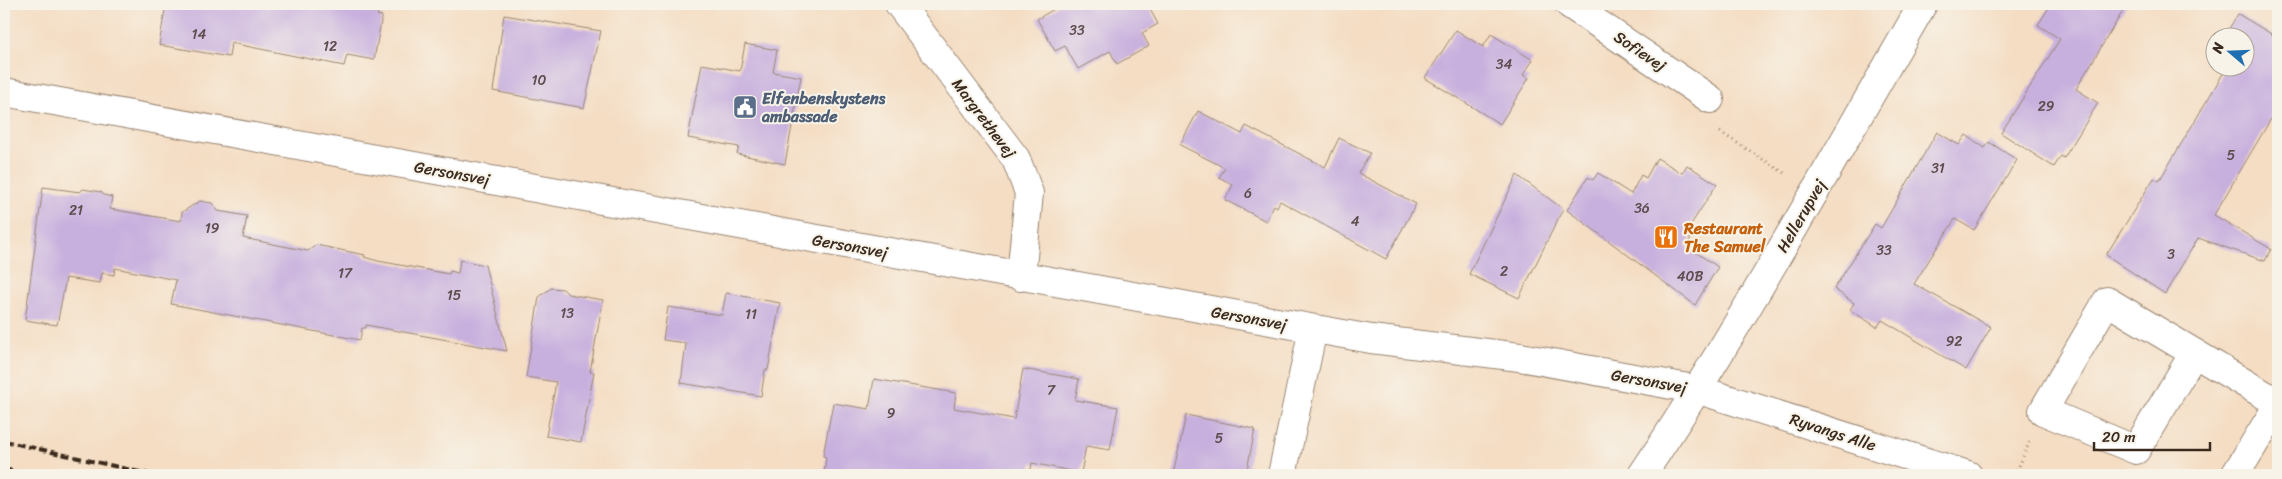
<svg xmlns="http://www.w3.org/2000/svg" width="2282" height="479" font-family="Sriracha,sans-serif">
<rect width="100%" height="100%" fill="#f7f3e8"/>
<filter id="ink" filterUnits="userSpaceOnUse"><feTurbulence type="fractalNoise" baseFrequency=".02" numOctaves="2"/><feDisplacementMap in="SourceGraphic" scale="10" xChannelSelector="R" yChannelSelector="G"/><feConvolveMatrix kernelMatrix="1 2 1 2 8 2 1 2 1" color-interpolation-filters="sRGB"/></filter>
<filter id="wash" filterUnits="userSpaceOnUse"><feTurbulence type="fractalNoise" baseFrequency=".0096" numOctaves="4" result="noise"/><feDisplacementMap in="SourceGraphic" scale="20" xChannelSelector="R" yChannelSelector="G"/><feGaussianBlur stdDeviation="1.12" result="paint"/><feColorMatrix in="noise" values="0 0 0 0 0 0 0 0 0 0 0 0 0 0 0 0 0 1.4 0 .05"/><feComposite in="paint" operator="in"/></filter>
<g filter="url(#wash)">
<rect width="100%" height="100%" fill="#f4ddc3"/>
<g id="blocks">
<!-- building -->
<path fill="#c8b0de" d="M166,4H361L379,7L377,15L382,16L374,60L347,55L344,66L231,43L229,57L159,45Z
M1063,4H1147L1158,24L1142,33L1149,46L1117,64L1110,51L1078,69L1065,46L1055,51L1037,19Z
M2051,4H2127L2076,89L2098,103L2064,158L2061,156L2054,167L2001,133L2060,39L2038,25Z
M2238,14L2278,38V107L2214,215L2271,249L2265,261L2198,238L2165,294L2106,255L2154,178L2159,181L2224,72L2222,70L2223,68H2244V38H2223Z
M504,15L601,31L584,108L493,91Z
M1456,30L1483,47L1491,34L1533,60L1523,75L1529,78L1500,124L1425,78Z
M745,44L777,50L773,72L801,77L785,164L737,154L739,147L688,138L702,64L740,71Z
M1198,111L1242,134L1246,126L1325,167L1339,138L1370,153L1358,173L1416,204L1386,259L1280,201L1277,207L1274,205L1266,221L1225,200L1233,185L1219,177L1225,168L1180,145Z
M1937,132L1959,145L1966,135L1985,148L1989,142L2017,160L1974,230L1955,219L1914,284L1991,327L1966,370L1882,320L1877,327L1850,310L1854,303L1834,289L1875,224L1881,228Z
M1657,158L1682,173L1687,165L1717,184L1688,229L1694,233L1686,246L1718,267L1695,305L1567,210L1588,177L1593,180L1598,173L1631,194L1641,175L1646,178Z
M1517,175L1563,209L1519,298L1469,274Z
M43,187L80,192L83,189L101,192L104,195L112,197L110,209L181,221L182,212L200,201L212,203L218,211L247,216L243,238L308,251L316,245L365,255L364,257L378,261L449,274L450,271L458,273L460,260L485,265L507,351L366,325V328H362L360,340L171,304L176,280L115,268L114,275L102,273L100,283L66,278L57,325L25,320Z
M551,288L563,289L568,294L603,300L590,372H594L581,442L546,436L556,382L526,377L539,297Z
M726,293L780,303L768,370H765L761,396L681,383L686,343L663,340L668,307L722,315Z
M1023,369L1079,379L1075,400L1118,407L1110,450L1086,446L1081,473L1032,463L1030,475H824L826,457L823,456L833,403L869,409L874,379L956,393L954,408L1014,419Z
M1186,415L1255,429L1246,475H1173Z"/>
</g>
</g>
<g filter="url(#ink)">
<use href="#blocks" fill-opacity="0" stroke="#988470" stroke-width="1"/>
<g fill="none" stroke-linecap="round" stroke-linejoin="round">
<defs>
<path id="minor" d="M899,4L1016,159L1029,193L1021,277
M1569,4L1710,99
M4,92L1371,339L1520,357L1699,390L1968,475
M2194,353L2136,450L2043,411L2107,301L2278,403
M1282,475L1313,329
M1642,475C1743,323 1831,162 1923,4
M2235,475L2278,405"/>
</defs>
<!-- minor casing -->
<use href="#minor" stroke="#988470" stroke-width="30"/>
<!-- path -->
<path stroke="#988470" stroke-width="3" stroke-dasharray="1 4" stroke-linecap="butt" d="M1720,132L1786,174
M2015,475L2030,441"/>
<!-- minor -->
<use href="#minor" stroke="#fff" stroke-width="28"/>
<!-- rail -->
<path stroke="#3b2a1e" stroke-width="4" stroke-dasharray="8 4" stroke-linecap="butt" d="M4,441L153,475
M4,469L30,475"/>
</g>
</g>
<!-- icons -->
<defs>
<symbol id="civic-square" viewBox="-11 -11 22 22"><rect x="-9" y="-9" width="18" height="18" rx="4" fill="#5c6f8a" stroke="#f7f3e8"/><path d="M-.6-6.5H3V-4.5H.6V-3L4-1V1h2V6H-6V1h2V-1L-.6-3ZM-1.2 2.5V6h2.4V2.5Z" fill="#fff"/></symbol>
<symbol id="restaurant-square" viewBox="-11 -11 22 22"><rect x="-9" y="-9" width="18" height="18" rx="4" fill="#e8710a" stroke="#f7f3e8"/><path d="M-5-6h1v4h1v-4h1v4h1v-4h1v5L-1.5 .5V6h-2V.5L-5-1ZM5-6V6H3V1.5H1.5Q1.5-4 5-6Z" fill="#fff"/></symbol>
</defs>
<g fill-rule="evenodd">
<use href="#civic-square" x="731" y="93" width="28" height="28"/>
<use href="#restaurant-square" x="1652" y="223" width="28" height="28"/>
</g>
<g text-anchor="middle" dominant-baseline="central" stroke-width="4" stroke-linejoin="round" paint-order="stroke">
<!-- number labels -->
<g font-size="14" fill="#5e4c4e">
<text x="1077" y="30">33</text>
<text x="199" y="34">14</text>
<text x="330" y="46">12</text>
<text x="1504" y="64">34</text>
<text x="539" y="80">10</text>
<text x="2046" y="106">29</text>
<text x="2231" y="155">5</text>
<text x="1938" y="168">31</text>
<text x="1248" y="193">6</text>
<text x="1642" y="208">36</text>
<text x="76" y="210">21</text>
<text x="1355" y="221">4</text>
<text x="212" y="228">19</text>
<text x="1884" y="250">33</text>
<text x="2171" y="254">3</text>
<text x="1504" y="271">2</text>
<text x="345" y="273">17</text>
<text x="1690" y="276">40B</text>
<text x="454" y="295">15</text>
<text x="567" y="313">13</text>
<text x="751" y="314">11</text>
<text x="1954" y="341">92</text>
<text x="1051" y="390">7</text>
<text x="891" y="413">9</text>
<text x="1219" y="438">5</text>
</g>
<!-- street labels -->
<g font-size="16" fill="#3b2a1e" stroke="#f7f3e8">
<text transform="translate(1640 51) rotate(34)">Sofievej</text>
<text transform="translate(984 118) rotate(53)">Margrethevej</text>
<text transform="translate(452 173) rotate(10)">Gersonsvej</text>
<text transform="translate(1801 216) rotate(-60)">Hellerupvej</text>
<text transform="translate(850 246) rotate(10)">Gersonsvej</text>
<text transform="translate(1249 318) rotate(10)">Gersonsvej</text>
<text transform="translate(1649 381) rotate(10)">Gersonsvej</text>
<text transform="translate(1833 432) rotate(18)">Ryvangs Alle</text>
</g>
<!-- service labels -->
<g font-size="16" font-weight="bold" fill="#4e5e75" stroke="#f7f3e8" text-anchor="start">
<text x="762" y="98">Elfenbenskystens<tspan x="762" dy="18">ambassade</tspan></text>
</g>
<!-- food labels -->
<g font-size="16" font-weight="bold" fill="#c56008" stroke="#f7f3e8" text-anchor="start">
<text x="1684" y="228">Restaurant<tspan x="1684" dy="18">The Samuel</tspan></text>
</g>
</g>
<!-- margin -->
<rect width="2282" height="479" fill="none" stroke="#f7f3e8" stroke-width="20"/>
<!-- north arrow -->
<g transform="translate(2230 52) rotate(289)"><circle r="24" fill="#f7f3e8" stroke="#aca397"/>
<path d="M0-4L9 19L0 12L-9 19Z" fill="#1f6fb2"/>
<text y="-8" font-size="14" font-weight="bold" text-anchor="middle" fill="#3b2a1e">N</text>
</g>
<!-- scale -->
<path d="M2094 442v8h116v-8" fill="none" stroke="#3b2a1e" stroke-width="2.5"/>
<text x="2102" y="442" font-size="15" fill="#3b2a1e" stroke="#f7f3e8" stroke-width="4" paint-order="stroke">20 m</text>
</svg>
